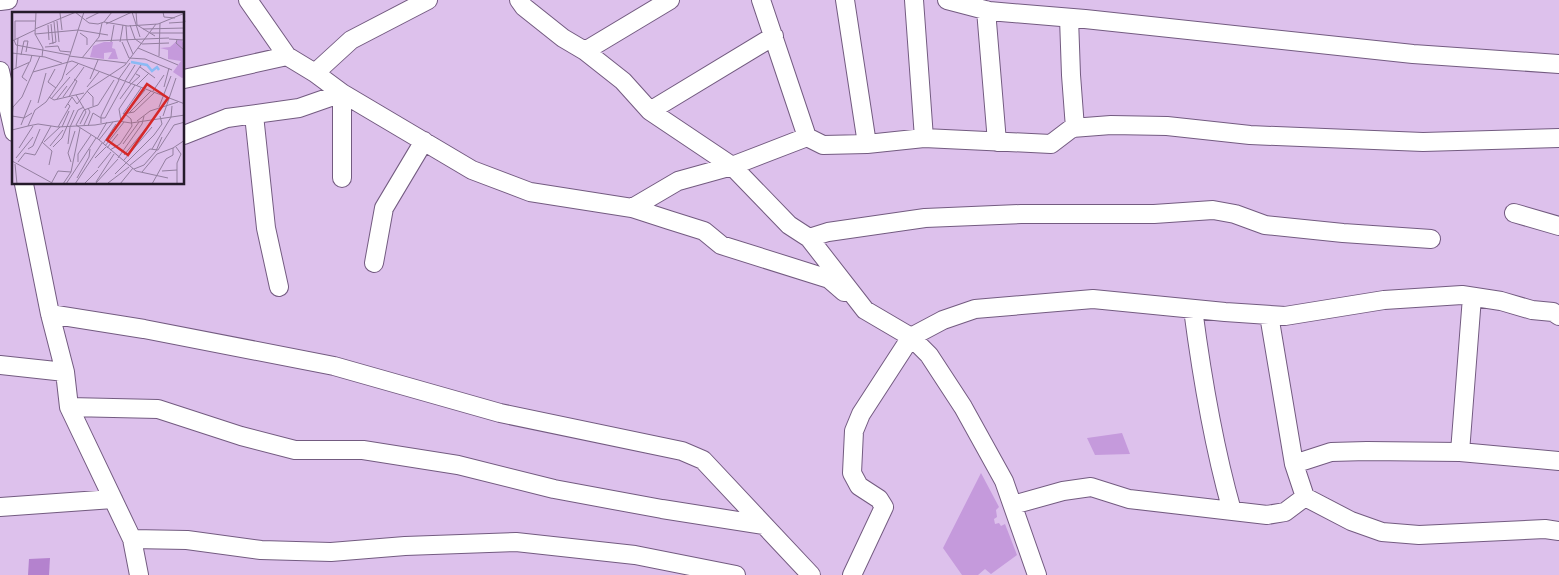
<svg xmlns="http://www.w3.org/2000/svg" width="1559" height="575" font-family="'Varela Round',sans-serif">
<rect width="100%" height="100%" fill="#ddc1ec"/>
<!-- green -->
<path fill="#c59adc" d="M1122,433L1130,454L1095,455L1087,438Z
M981,473L999,507L996,510L997,517L994,519L995,524L999,523L1001,526L1005,524L1017,555L991,574L985,569L978,575H962L943,548Z"/>
<!-- forest -->
<path fill="#b482ce" d="M50,558L49,575H28L29,559Z"/>
<g fill="none" stroke-linecap="round" stroke-linejoin="round">
<defs>
<path id="minor" d="M248,0L287,56L315,73L342,93L472,170L530,192L632,208L669,220L704,231L721,245L829,279L844,292
M519,0L524,7L563,38L585,51L623,81L650,111L732,166L789,225L809,238L865,310L911,337L929,355L963,407L1004,481L1037,575
M761,0L807,137
M845,0L867,144
M914,0L924,138
M947,0L989,11L1085,19L1413,54L1559,64
M0,1L8,0
M986,10L997,142
M1069,18L1071,75L1075,128
M585,51L670,0
M0,71L14,132
M315,73L351,40L428,0
M184,79L287,56
M650,111L774,36
M254,115L266,228L279,287
M184,135L227,118L299,108L342,93V178
M24,184L50,314L65,372L69,407L132,539L139,575
M632,208L678,181L732,166L807,137L823,145L867,144L924,138L1051,144L1072,128L1111,125L1167,126L1250,135L1423,142L1559,138
M1514,213L1559,226
M809,238L828,232L925,218L1021,214H1154L1213,210L1235,214L1265,225L1343,233L1431,239
M374,263L384,208L424,141
M1193,309C1202,378 1213,444 1232,511
M50,314L144,329L334,366L500,413L682,451L703,460L811,575
M1269,315L1294,464L1305,497L1351,521L1382,532L1419,535L1545,529L1559,531
M0,365L65,372
M69,407L158,409L241,436L295,450H363L458,465L554,489L662,509L764,525
M1460,452L1472,297
M1294,464L1331,452L1367,451L1460,452L1559,461
M1013,505L1063,491L1091,487L1129,499L1267,515L1285,512L1305,497
M0,507L113,499
M132,539L187,540L261,550L331,552L405,546L516,542L635,555L736,575
M852,575L884,507L879,499L859,486L852,473L854,431L861,414L911,337L943,320L975,309L1093,299L1225,312L1285,316L1384,300L1462,295L1501,301L1532,310L1553,312L1559,316"/>
</defs>
<!-- minor casing -->
<use href="#minor" stroke="#735b80" stroke-width="20"/>
<!-- minor -->
<use href="#minor" stroke="#fff" stroke-width="18"/>
</g>
<!-- overview -->
<g transform="translate(12 12)">
<rect width="172" height="172" fill="#ddc1ec"/>
<path d="M166,28H170L172,34V65L170,66L161,60L169,49L156,47V38L148,36L158,35ZM92,30H101L100,36L103,37L106,47H96L100,40L92,41V47L78,45L81,34Z" fill="#c59adc"/>
<path fill="none" stroke="#8abaf4" stroke-width="2.5" d="M119,50L135,53L140,59L145,55L147,58"/>
<path fill="none" stroke="#937f9f" stroke-width="1" d="M24,0L23,22L31,36L30,45M63,0L77,11L86,12L92,10L100,0M120,0L128,25M124,0L125,13L143,24M151,0L152,5L163,6M48,1L50,18M74,7L88,0M45,9L47,30M92,10L116,14L146,12L173,1M157,11L173,10L171,2M39,12L41,32M94,12L120,0M36,13L37,28M118,13L123,27L130,32L157,31M114,14L115,28L121,42M23,17L64,0M131,17L173,16M66,18L96,23M68,21L75,26V33M138,21H173M23,22L66,18M3,27V9H23M157,27L172,28V19M2,28L4,33L57,43M165,28L164,31L173,39M0,29L23,18M84,29L157,26M99,30L102,13M108,30L111,13M110,30L117,46L133,47L160,58M37,32L44,30L42,10M33,35L46,34L48,39L59,40M126,36L166,53M0,41L33,45L50,51M9,43L12,29H16L14,40M57,44L114,51M147,44L148,11M70,46L87,25L90,11M128,55L143,66M4,56L6,26M43,57L36,70L44,76M0,58L18,50L20,43M21,60L60,49L173,92M54,63L66,52M78,67L86,48M102,68L86,93L72,98L64,113L86,127L124,159L156,166M106,68L118,51M15,69L10,65L17,51M113,69L123,53M117,71L129,53M119,72L128,64L124,62M124,74L137,61M75,75L87,60M152,75L157,56M129,76L111,102L122,100L143,80M75,79L81,85V94M141,79L152,63M64,83L74,100L68,112M37,85L42,88L72,81M51,85L72,55M57,85L65,69L62,67M39,87L58,65M45,87L55,74M108,87L119,72M26,91L34,61M147,95L159,64M53,96L60,85L65,92L77,77L113,53L144,12M114,101L133,78M117,101L139,79M0,104L12,106L20,101M151,104L164,66M0,105L1,95L10,85L28,44M89,106H93L113,70M109,109L107,97L123,73M125,109L138,99L166,90M89,111V104L107,68M9,113L19,88M72,113L78,100L76,96M16,114L26,112L46,115L83,113L106,109L119,111L173,103M76,114L81,101L89,106M46,115L58,94L56,92M50,115L57,99M58,115L66,98L72,95M0,118L16,114L23,98L34,90L50,67L72,0M85,127L95,110M87,128L101,110M30,130L40,139L37,153M32,130L48,115M56,132L58,115M91,132L104,112M111,132L127,110M38,134L51,118M93,134L112,110M41,135L50,126L62,98M164,135L169,142L165,151M7,136L21,114M95,136L106,122M16,137L21,134L28,117M140,137L159,105L160,94M98,138L108,132L120,114L119,107L113,102M112,143L136,114M4,146L21,125M83,146L94,135M106,146L130,112L132,104M112,148L140,115M0,149L42,172M6,150L13,141L23,143L39,114M59,150L56,141L63,119M66,150V142L79,123M3,152L5,172M117,154L138,137L146,138L162,113L173,110M86,156L99,140M122,157L132,153L144,139L150,125M150,159L165,158M130,160L145,142L161,136M103,162L142,123L150,112L148,104M65,166L77,145L78,137M40,170L46,159L59,160M84,170L102,142M96,171L117,155M51,172L59,160L68,116M54,172L84,126M63,172L90,131M72,172L86,158M83,172L106,147M108,172L121,156M140,172L154,147L161,143V136L173,128M165,172V151"/>
<path fill="#d62828" fill-opacity="0.15" stroke="#d62828" stroke-width="2.5" d="M135,72L156,86L116,143L95,128Z"/>
<rect width="172" height="172" fill="none" stroke="#251b2b" stroke-width="2.5"/>
</g>
</svg>
